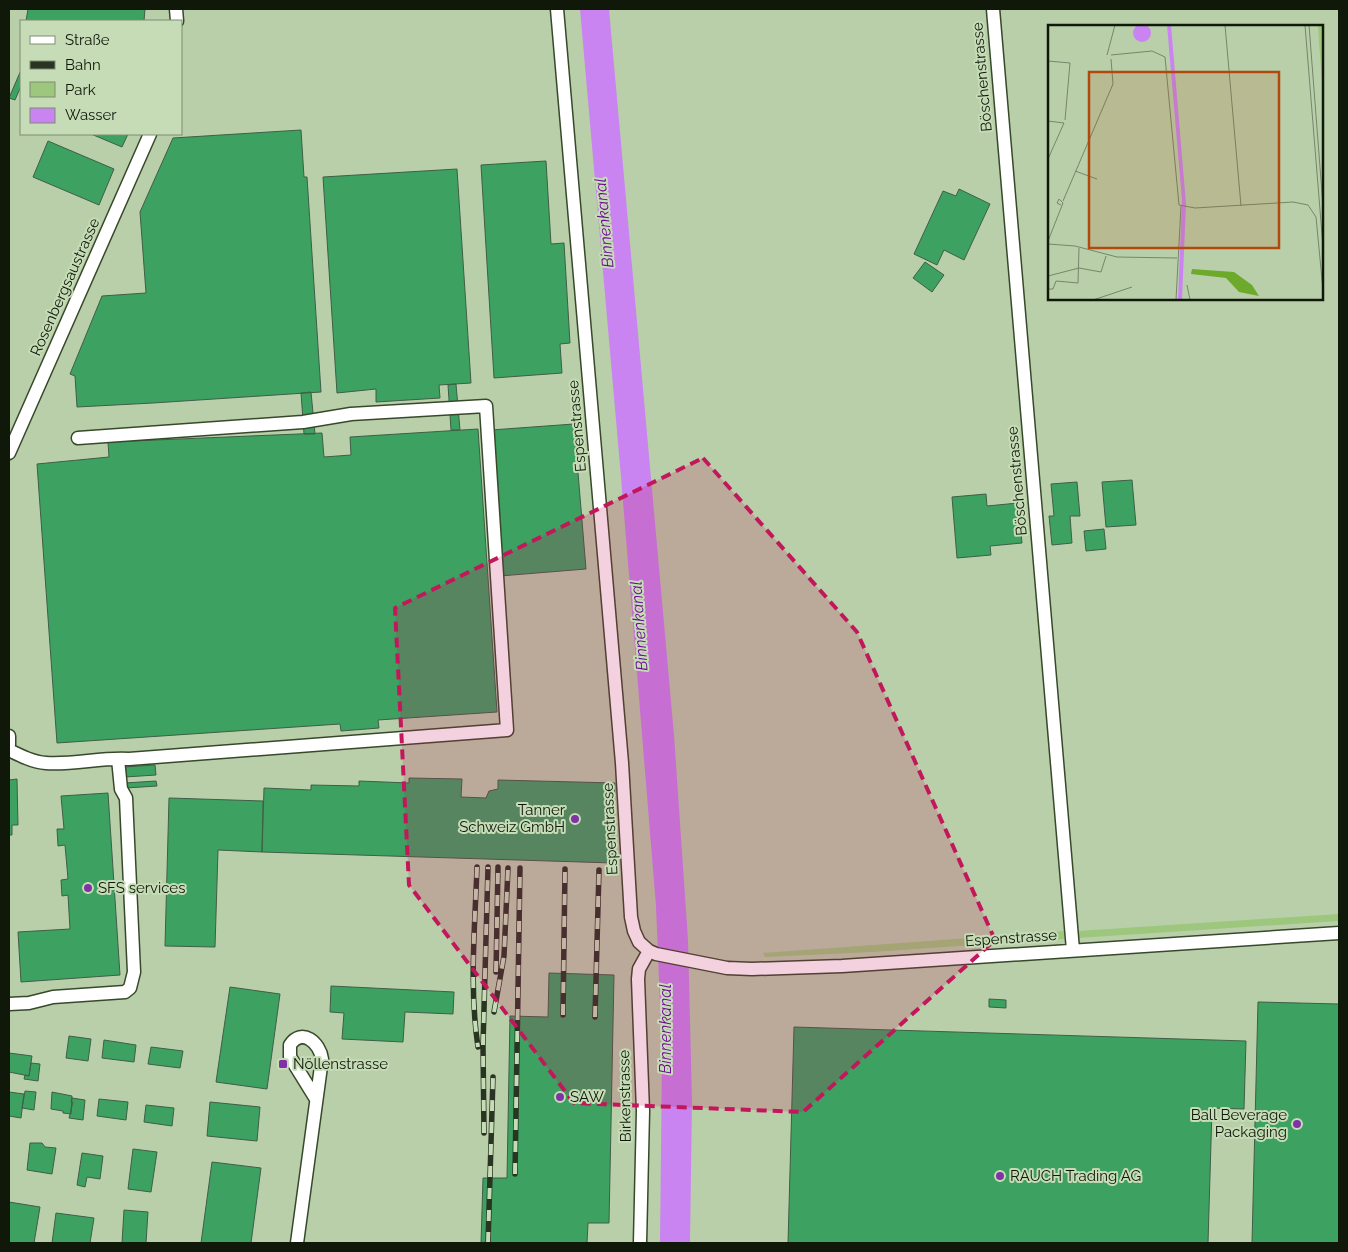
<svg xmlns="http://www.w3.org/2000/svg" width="1348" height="1252" font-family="Raleway,sans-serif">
<rect width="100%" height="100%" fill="#b9cfaa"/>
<!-- green -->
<path fill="#9dc77c" d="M1339,914V921L1078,938V931Z
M1065,931L1064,939L872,952L765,957L763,953Z"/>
<!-- water -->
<path fill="#c984f1" d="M580,9H609L674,735L688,940L692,1101L690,1243H660L662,1053L656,906L621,477Z"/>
<!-- building -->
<path fill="#3da161" stroke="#3e5f47" d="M28,9H145L144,21H26Z
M21,70V86L15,100L9,98Z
M301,130L304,177H307L321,392L153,403L77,407L75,376L70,374L102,296L146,293L140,212L173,138Z
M91,134H128L122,147Z
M48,141L114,169L99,205L33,177Z
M546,161L551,244L564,243L570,343L560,344L562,373L494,378L481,165Z
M457,169L471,383L439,385L440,398L376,402V389L337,393L323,177Z
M959,189L990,204L964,260L944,250L937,265L914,254L943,191L956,196Z
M925,262L944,275L932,292L913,278Z
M456,384L460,430H451L448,385Z
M311,392L315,434H304L301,393Z
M574,424L586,569L500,576L491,430Z
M478,429L497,712L378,720L379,728L341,731L340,724L57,743L37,464L109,457L108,442L322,433L324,457L351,455L350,437Z
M1132,480L1136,525L1106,527L1102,482Z
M1077,482L1080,516H1070L1072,543L1052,545L1049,516H1054L1051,484Z
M986,494L987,506L1018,503L1022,543L990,546L991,555L957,558L952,497Z
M1104,529L1106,549L1086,551L1084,531Z
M155,765L156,775L125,777L124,767Z
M409,778L462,779L461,797L486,798L489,791L498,789V780L615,783L613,863L262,852L264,788L311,790V785L359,786V781L409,783Z
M17,779L18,825H12V835H9V780Z
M156,781L157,786L126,788L125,783Z
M108,793L120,975L21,982L18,932L70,929L68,895L62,896L61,880L68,879L65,845L58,846L57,829H64L61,796Z
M169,798L263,801L262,852L218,850L215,947L165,946Z
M549,973L614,975L609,1223H588L587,1243H481L483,1178H507L510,1016L548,1017Z
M331,986L454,992L453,1014L405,1012L403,1042L342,1039L344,1013L330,1012Z
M230,987L280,994L267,1089L216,1082Z
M989,999L1006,1000V1008L989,1007Z
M1258,1002L1339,1004V1243H1252Z
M794,1027L1246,1041L1244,1109L1212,1108L1208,1243H788Z
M69,1036L91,1039L88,1061L66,1058Z
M104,1040L136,1045L134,1062L102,1058Z
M151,1047L183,1051L180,1068L148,1064Z
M9,1053L32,1056L29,1076L9,1072Z
M31,1063L40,1064L38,1081L24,1079L25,1075L29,1076Z
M25,1091L36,1092L34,1110L22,1108Z
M9,1092L24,1094L21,1118L9,1116Z
M52,1092L72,1096L71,1114L63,1113V1111L51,1109Z
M72,1098L85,1100L83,1120L69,1118L73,1102H71Z
M99,1099L128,1102L126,1120L97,1116Z
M210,1102L260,1107L257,1141L207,1136Z
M146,1105L174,1108L172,1126L144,1122Z
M30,1143H42L45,1147L56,1148L52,1174L27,1170Z
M133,1149L157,1152L151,1192L128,1189Z
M82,1153L103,1156L100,1179L87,1177L85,1187L77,1185Z
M212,1162L261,1168L251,1243H201Z
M9,1202L40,1207L34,1243H9Z
M124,1210L148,1212L146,1243H122Z
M56,1213L94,1218L90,1243H52Z"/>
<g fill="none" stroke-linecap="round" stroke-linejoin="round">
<defs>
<path id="minor" d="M176,9L177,21
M557,9L622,763L631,917L634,931L639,942L649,951L656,954L727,968L752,969L842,966L1339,933
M993,9L1073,950
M9,453L150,134
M9,745V736
M9,750C21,756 33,762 46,763C74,765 102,757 129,759L507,730L486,406L351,414L303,422L78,438
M9,1004L29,1003L53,997L125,992L130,988L134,972L126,798L121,789L118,759
M297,1243L322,1059C320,1043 302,1027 290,1045V1057L316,1099
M640,1243L643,1111L638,979L639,969L649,951"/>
</defs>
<!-- minor casing -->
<use href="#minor" stroke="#37492a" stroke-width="15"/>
<!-- minor -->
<use href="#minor" stroke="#fff" stroke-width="12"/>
<defs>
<path id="rail" d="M477,867C475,926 469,987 478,1047
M496,972L498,867
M494,1012L504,956L508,868
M563,1015L565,869
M595,1017L599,870
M484,1133L483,1045L488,867
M515,1174L520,868
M488,1243L493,1077"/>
</defs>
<!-- rail casing -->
<use href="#rail" stroke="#2a3423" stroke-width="5.5"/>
<!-- rail -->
<use href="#rail" stroke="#c6dcb7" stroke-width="4" stroke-dasharray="11" stroke-linecap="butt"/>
</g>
<!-- marked area -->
<path fill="#c2185b" fill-opacity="0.2" stroke="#c2185b" stroke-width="4" stroke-dasharray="10 6" stroke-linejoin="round" d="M703,458L857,632L995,940L803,1112L574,1103L409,885L395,608Z"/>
<!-- markers -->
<g fill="#7f33a5" stroke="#c6dcb7" stroke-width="2">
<circle cx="575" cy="819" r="5"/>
<circle cx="88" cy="888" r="5"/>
<rect x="278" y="1059" width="10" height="10" rx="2.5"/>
<circle cx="560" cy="1097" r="5"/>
<circle cx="1297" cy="1124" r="5"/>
<circle cx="1000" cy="1176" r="5"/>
</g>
<g text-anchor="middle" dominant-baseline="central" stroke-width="4" stroke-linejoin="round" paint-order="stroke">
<!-- street labels -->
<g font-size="15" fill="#10180a" stroke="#c6dcb7">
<text transform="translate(982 77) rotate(-95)">Böschenstrasse</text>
<text transform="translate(65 287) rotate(-66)">Rosenbergsaustrasse</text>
<text transform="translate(577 426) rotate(-95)">Espenstrasse</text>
<text transform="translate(1017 481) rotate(-95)">Böschenstrasse</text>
<text transform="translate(610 829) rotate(-93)">Espenstrasse</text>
<text transform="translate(1011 938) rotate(-4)">Espenstrasse</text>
<text transform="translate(625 1096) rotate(-91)">Birkenstrasse</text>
</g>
<!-- poi labels -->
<g font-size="15" fill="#10180a" stroke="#c6dcb7" text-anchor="start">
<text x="565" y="810" text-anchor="end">Tanner<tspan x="565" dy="17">Schweiz GmbH</tspan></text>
<text x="98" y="888">SFS services</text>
<text x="293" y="1064">Nöllenstrasse</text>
<text x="570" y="1097">SAW</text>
<text x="1287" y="1115" text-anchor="end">Ball Beverage<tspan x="1287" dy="17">Packaging</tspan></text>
<text x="1010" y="1176">RAUCH Trading AG</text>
</g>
<!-- water labels -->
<g font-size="16" font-style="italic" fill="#6d0b94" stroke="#c6dcb7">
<text transform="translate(604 223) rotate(-95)">Binnenkanal</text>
<text transform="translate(639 626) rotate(-94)">Binnenkanal</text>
<text transform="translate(665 1029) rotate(-90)">Binnenkanal</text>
</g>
</g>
<!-- overview -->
<g transform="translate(1048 25)">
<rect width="275" height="275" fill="#b9cfaa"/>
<path d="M270,0H275V67L271,18Z" fill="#9dc77c"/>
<path d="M144,244L186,247L204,260L211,271L191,267L178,253L143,249Z" fill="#6daa2c"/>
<path d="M85 8a9 9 0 1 1 18 0a9 9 0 1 1-18 0ZM119,0H123L138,179L134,275H130L134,175Z" fill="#c984f1"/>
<path fill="none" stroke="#75866a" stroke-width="1" d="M177,0L193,181M257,0L275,222M261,0L275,181M59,30L67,0M63,30L104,26L117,32L131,180L147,183L245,177L260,180L268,192L275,265M0,36L22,38L17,95M0,96L16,98L0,134M27,146L49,154M15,176L65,59L63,34M0,216L15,178L11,174L9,178L13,180M0,219L27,221L69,232L129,233M0,251L31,243L53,247L58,231M139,260L142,275M0,264H5L8,256L30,258L31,223M45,275L84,262M128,275L133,181"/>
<path fill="#b2490c" fill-opacity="0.15" stroke="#b2490c" stroke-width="2.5" d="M41,47H231V223H41Z"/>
<rect width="275" height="275" fill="none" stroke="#10180a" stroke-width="2.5"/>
</g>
<!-- border -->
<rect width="1348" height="1252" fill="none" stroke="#10180a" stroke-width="20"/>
<!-- legend -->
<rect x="20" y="20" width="162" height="115" fill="#c6dcb7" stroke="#7d8e72"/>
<rect x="30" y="36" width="25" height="8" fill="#ffffff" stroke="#7d8e72"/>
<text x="65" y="45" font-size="15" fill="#10180a">Straße</text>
<rect x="30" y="61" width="25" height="8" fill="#2a3423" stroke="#7d8e72"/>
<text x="65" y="70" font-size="15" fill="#10180a">Bahn</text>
<rect x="30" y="82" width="25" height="15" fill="#9dc77c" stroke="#7d8e72"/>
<text x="65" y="95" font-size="15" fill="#10180a">Park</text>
<rect x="30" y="108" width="25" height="15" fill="#c984f1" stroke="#7d8e72"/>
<text x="65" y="120" font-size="15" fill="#10180a">Wasser</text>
</svg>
